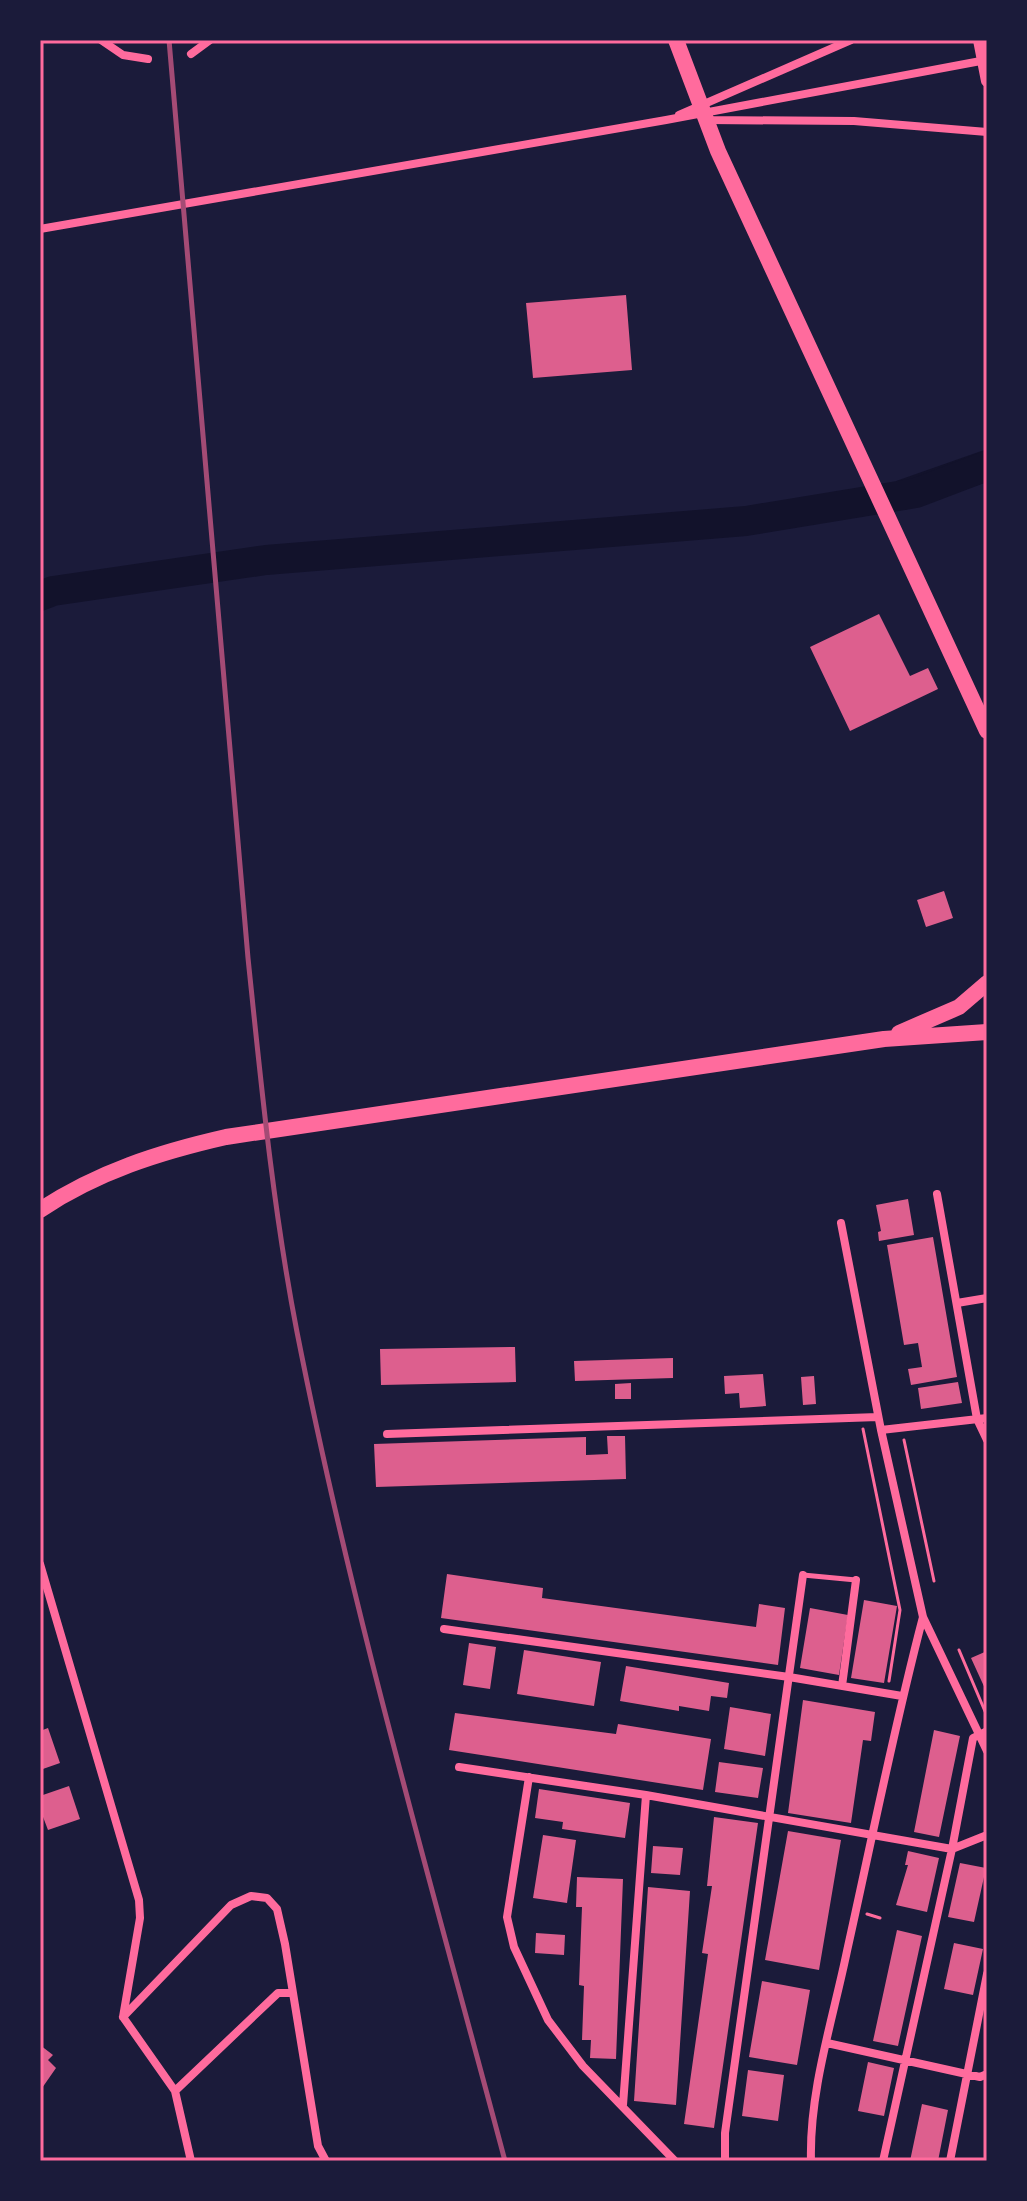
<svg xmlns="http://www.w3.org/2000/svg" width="1027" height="2201" font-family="'PT Sans',sans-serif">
<rect width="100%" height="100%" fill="#1b1b3a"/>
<!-- water -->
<path fill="#12122b" d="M987,449V482L905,510L896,481Z"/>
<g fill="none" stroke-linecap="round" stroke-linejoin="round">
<!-- river -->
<path stroke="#12122b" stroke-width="30" d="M40,596L53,591L266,560L746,521L916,493L987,466"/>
</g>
<!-- building -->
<path fill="#dd5f8e" d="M626,295L632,370L533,378L526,303Z
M879,614L910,676L928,668L938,689L850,731L810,647Z
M944,891L953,918L926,927L917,900Z
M908,1199L914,1235L879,1241L878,1232L881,1231L876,1205Z
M933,1237L957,1377L911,1385L908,1369L922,1367L918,1343L904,1345L887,1245Z
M515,1347L516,1382L381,1385L380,1349Z
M673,1358V1378L575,1381L574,1361Z
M763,1374L766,1406L740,1408L739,1393L725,1394L724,1376Z
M814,1376L816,1404L803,1405L801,1377Z
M958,1382L962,1403L921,1409L918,1388Z
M631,1383V1399H615V1384Z
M607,1436H625L626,1479L376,1487L374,1444L586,1437V1455L608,1454Z
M447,1574L543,1588L542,1598L756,1627L759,1604L785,1608L778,1665L441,1618Z
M864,1600L897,1606L884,1683L851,1678Z
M810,1608L848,1615L839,1675L800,1668Z
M469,1643L496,1647L490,1689L463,1685Z
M524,1650L601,1662L594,1706L517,1694Z
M987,1651V1693L971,1658Z
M626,1666L729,1683L727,1698L711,1696L709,1711L679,1706V1711L620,1701Z
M803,1700L875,1712L871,1741L863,1740L851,1823L788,1813Z
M730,1707L771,1714L765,1756L724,1749Z
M455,1713L616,1734L618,1724L711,1739L703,1790L449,1750Z
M48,1728L60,1763L40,1770V1731Z
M934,1730L960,1736L939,1837L914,1832Z
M719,1762L763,1768L758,1798L715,1792Z
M69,1786L80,1819L48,1830L40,1809V1796Z
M539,1789L630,1803L625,1838L562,1829L563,1822L535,1818Z
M714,1817L758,1823L714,2128L684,2124L708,1954L702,1953L712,1886H707Z
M788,1831L841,1840L819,1970L765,1960Z
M543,1835L576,1840L567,1903L533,1898Z
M653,1846L683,1848L680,1875L651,1873Z
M908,1851L939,1858L927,1912L896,1905L908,1865H905Z
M960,1863L986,1868L974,1922L948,1917Z
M577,1877L623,1879L616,2059L590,2058L591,2040H582L584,1986L579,1985L582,1907H576Z
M648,1887L690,1891L676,2105L634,2101Z
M897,1930L922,1936L898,2046L873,2041Z
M536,1933L565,1935L564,1955L535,1953Z
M954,1943L983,1949L973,1995L944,1989Z
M762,1981L810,1990L797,2065L749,2057Z
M40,2045L53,2055L48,2060L56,2068L40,2091Z
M868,2062L894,2068L884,2116L858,2111Z
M748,2070L784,2075L778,2121L742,2116Z
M922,2104L948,2110L938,2161H910Z"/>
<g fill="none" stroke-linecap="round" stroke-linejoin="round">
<!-- path -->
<path stroke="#ff6b9d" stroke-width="3" d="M863,1429L900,1610L889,1681
M904,1440L934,1581
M959,1650L987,1716
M867,1914L880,1918"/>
<!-- service -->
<path stroke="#ff6b9d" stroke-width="5" d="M803,1575L856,1580"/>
<!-- minor -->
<path stroke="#ff6b9d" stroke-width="8" d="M101,40L123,55L148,59
M191,54L210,40
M679,115L851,40
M707,120L854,121L987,132
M40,229L666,120L986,60
M937,1194L977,1419L987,1440
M841,1223L881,1430L923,1617L987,1751
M957,1303L987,1298
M881,1430L987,1418
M387,1434L878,1417
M40,1564L139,1900L140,1918L123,2017
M444,1629L789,1677L902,1696
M842,1686L856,1580
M987,1731L973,1738L952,1849L987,1835
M459,1767L646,1795L952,1849L883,2161
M529,1777L507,1917L514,1947L548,2020L583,2066L675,2161
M124,2016L231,1905L251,1896L267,1898L277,1909L285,1944L318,2146L326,2161
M123,2017L175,2091L191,2161
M827,2043L980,2077L987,2074
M175,2091L278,1993H293
M623,2105L646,1795
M725,2161V2133L803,1575
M811,2161C809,2091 833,2019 847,1951C872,1839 894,1727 923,1617
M950,2161L987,1974"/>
<!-- tertiary -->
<path stroke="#ff6b9d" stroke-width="12" d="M979,40L987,81"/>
<!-- primary -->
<path stroke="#ff6b9d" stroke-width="16" d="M676,40L718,151L987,731
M899,1033L959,1007L987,983
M40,1210C97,1172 160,1152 226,1137L884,1039L987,1032"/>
<!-- rail -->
<path stroke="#a44b75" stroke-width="5" d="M169,40L248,958C261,1083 273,1209 297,1332C352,1612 432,1886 505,2161"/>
</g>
<!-- border -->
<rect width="1027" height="2201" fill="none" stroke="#1b1b3a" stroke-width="84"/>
<rect x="42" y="42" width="943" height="2117" fill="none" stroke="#ff6b9d" stroke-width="3"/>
</svg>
